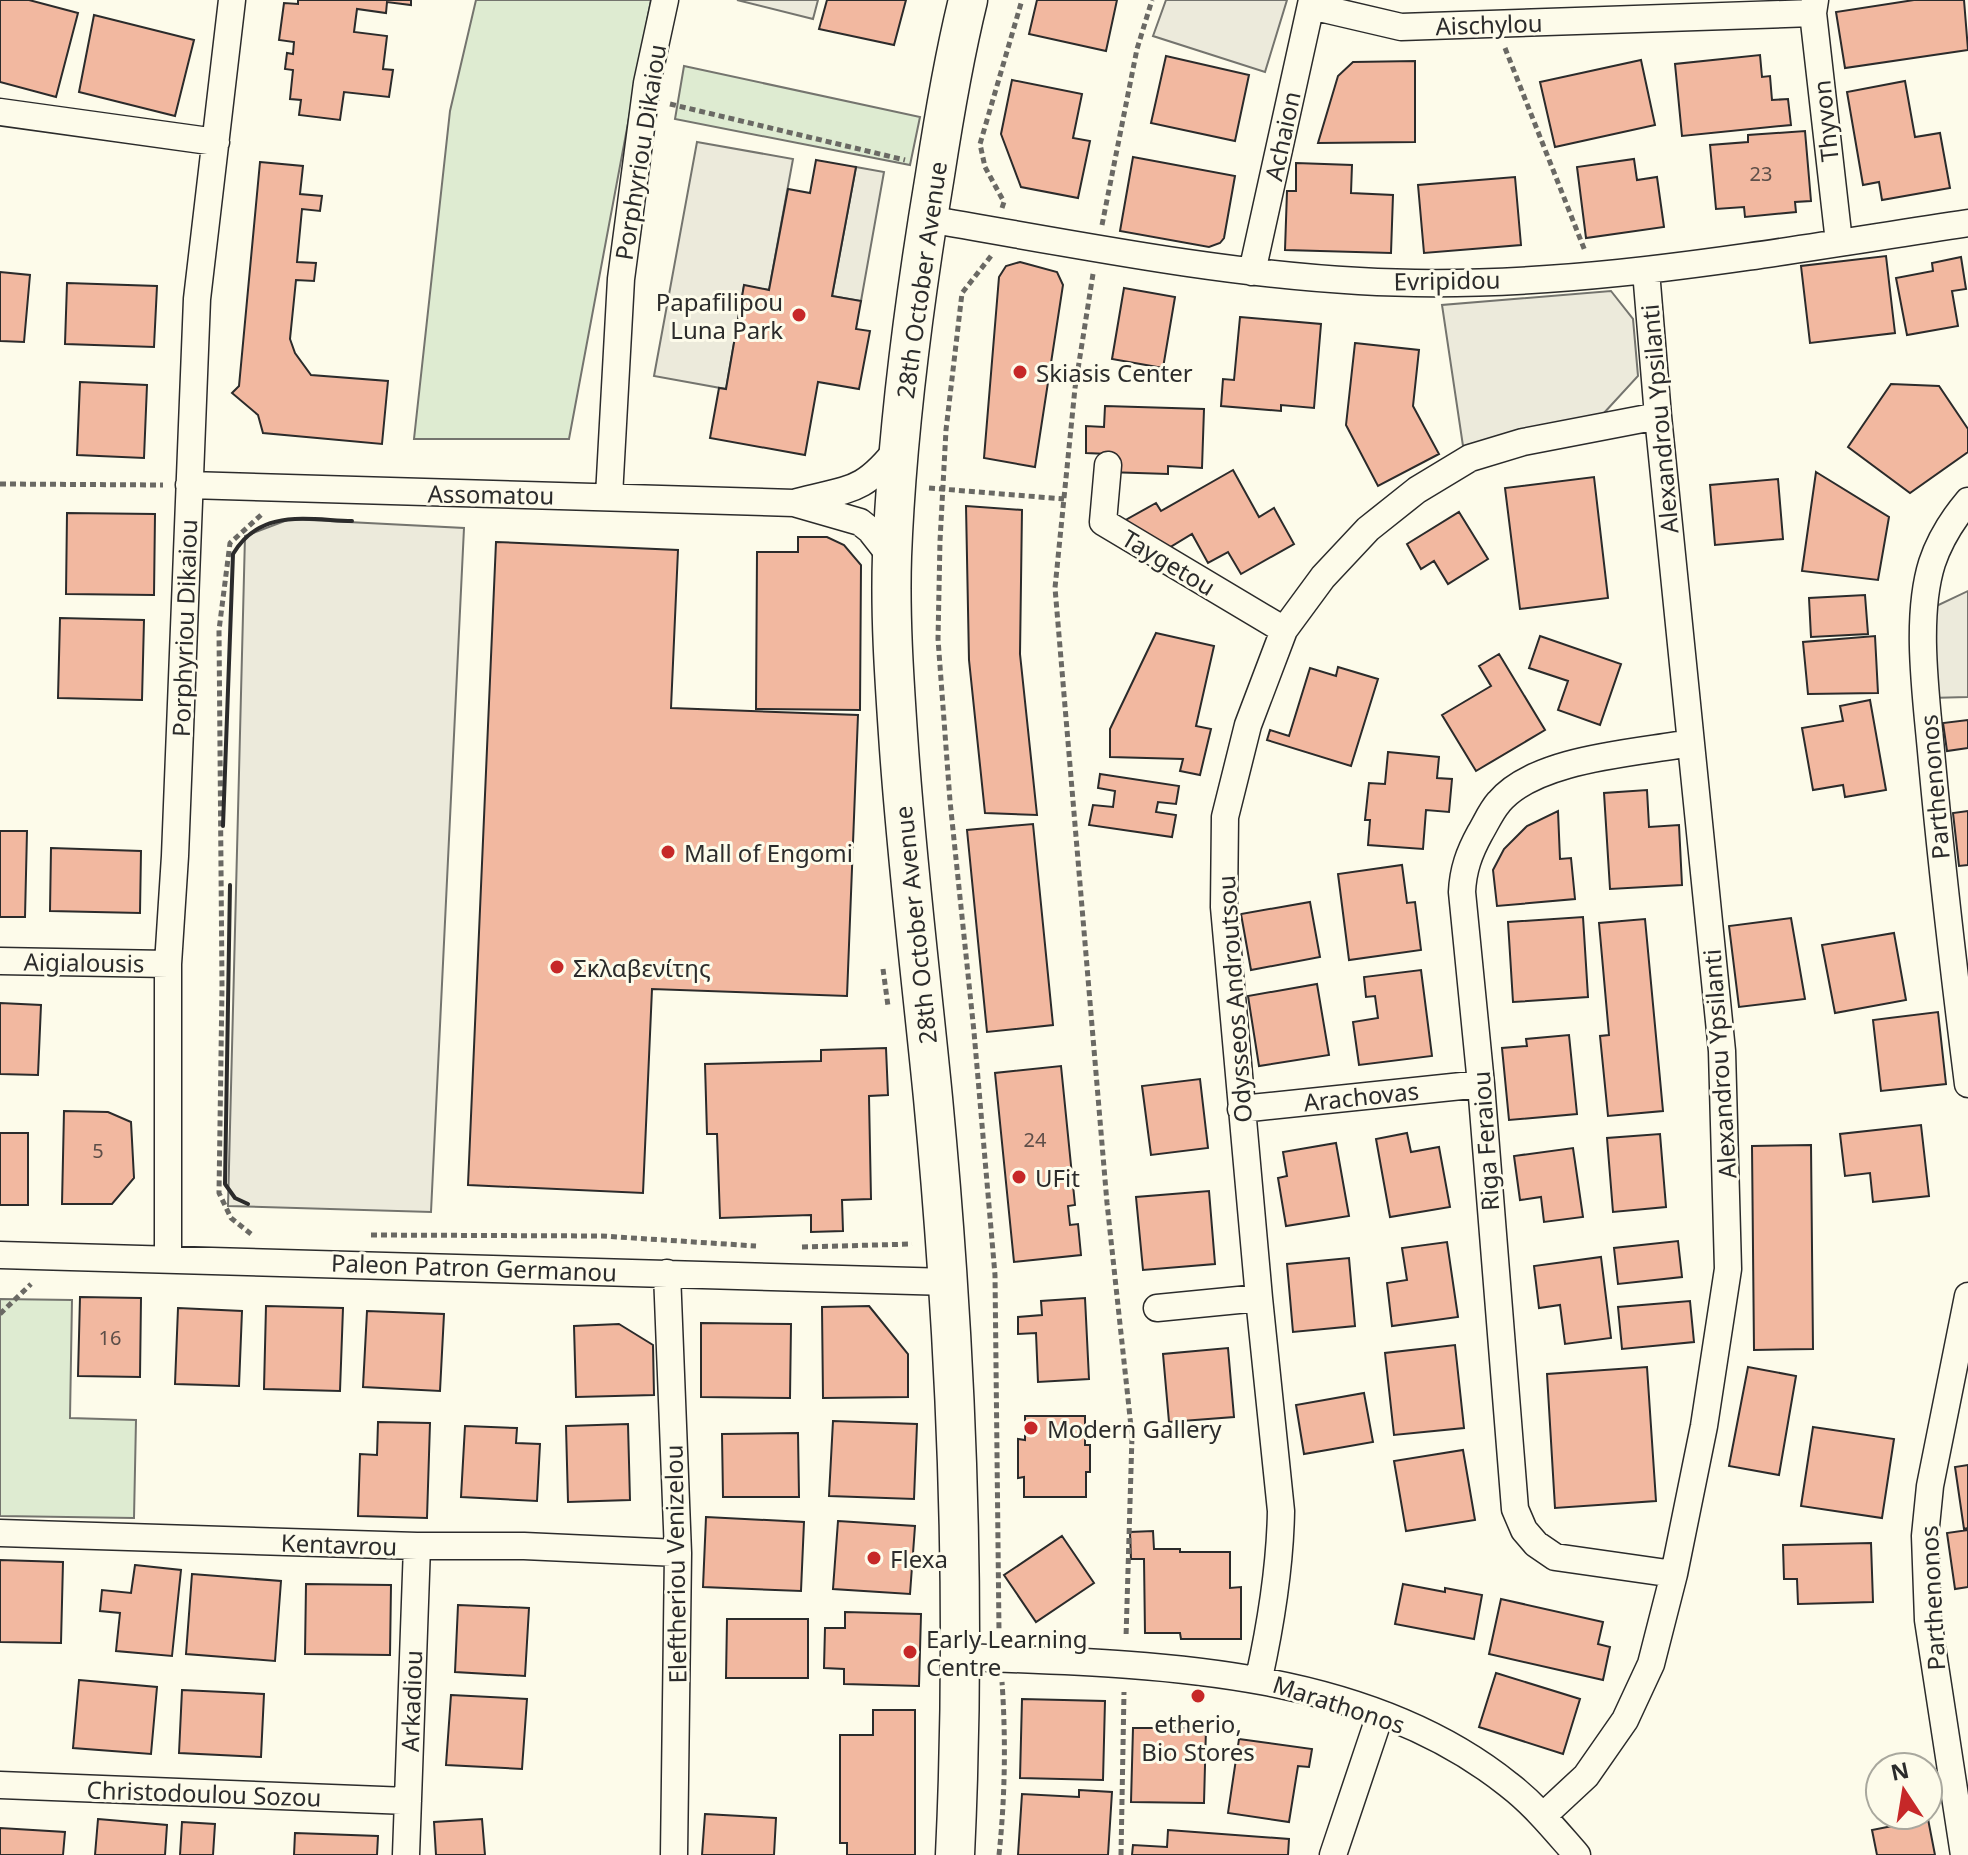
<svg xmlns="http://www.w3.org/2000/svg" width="1968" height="1855" font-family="'Noto Sans',sans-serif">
<rect width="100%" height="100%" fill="#fdfbea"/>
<!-- green -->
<path fill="#deebd1" stroke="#74746e" stroke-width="2" d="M476,0H651L569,439H414L450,111Z
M684,66L920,117L910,165L675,119Z
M0,1299L72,1300L70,1418L136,1420L134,1518L0,1516Z"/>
<!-- parking -->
<path fill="#eceadb" stroke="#74746e" stroke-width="2" d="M737,0H818L813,19Z
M1166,0H1287L1265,72L1153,36Z
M697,142L793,159L769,290L744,286L726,389L654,376Z
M856,167L884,172L861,301L832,296Z
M1611,291L1633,319L1638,376L1603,414L1463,446L1442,305Z
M290,519L464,528L431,1212L228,1206L245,536Z
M1968,591V697L1930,698V609Z"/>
<!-- building -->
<path fill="#f2b8a0" stroke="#2b2b2b" stroke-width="2" d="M0,0H29L78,13L56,97L0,82Z
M298,0H411V5L387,2L386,13L357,9L354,32L387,36L383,69L393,70L389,97L344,92L340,120L299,115L301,100L290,99L293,70L285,69L287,53L293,54L294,42L279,40L284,3L298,4Z
M827,0H906L894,45L819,29Z
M1037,0H1117L1106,51L1029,34Z
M1914,0H1964L1968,50L1845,68L1836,12Z
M94,15L194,40L175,116L79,92Z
M1760,55L1762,77L1770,76L1772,100L1788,99L1791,125L1682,136L1675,64Z
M1166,56L1249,75L1235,141L1151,123Z
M1641,60L1655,125L1555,147L1540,82Z
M1415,61V142L1318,143L1338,76L1353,62Z
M1012,80L1082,94L1073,138L1090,141L1078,198L1021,187L1001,134Z
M1905,81L1915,137L1940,133L1950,188L1882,200L1879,182L1863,185L1847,92Z
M1805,131L1811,201L1795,202L1796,212L1745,217L1744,207L1716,209L1710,145L1748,142V135Z
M1133,157L1235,176L1224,238L1220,243L1209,247L1120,231Z
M1634,159L1637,180L1657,177L1664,227L1586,238L1577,167Z
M816,160L856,167L832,296L861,301L856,329L870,331L859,389L818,382L805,455L710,438L719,388L726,389L744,285L769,290L788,189L810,193Z
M260,162L303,166L300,194L322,196L320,211L302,209L297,262L316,263L314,281L296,280L290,339L295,353L311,375L388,381L382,444L263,433L258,415L232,393L239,386Z
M1296,163L1352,165L1351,193L1393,195L1391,253L1285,250L1287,191H1296Z
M1515,177L1521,245L1424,253L1418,185Z
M1886,256L1895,333L1810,343L1801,266Z
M1961,257L1966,289L1952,291L1958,326L1907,335L1896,278L1933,271L1932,263Z
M1020,262L1057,272L1063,285L1035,467L984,458L999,277L1006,266Z
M0,272L30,275L24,342L0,341Z
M67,283L157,286L154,347L65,344Z
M1124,288L1175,297L1163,368L1112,359Z
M1240,317L1321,324L1314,408L1281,405V411L1221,406L1223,379L1234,380Z
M1355,343L1419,350L1413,406L1439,454L1378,486L1346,425Z
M80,382L147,385L144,458L77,455Z
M1891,384L1939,386L1968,429V452L1910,493L1848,447Z
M1105,406L1204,409L1202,468L1168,466V474L1107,472L1108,454L1086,453V426L1104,427Z
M1233,470L1259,517L1274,508L1294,544L1241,574L1228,552L1208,563L1192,534L1167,549L1122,522L1156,503L1161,511Z
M1816,472L1889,517L1878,580L1802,571Z
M1594,477L1608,598L1520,609L1505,488Z
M1778,479L1783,539L1715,545L1710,485Z
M966,506L1022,510L1020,654L1037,815L985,813L969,660Z
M1459,512L1488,559L1448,584L1434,561L1421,569L1407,544Z
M67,513L155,514L154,595L66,594Z
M798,537H827L844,545L861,565L860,710L756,709L757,552H798Z
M496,542L678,550L671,708L858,715L847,996L652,989L643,1193L468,1185Z
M1865,595L1868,634L1811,637L1809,598Z
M60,618L144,620L142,700L58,698Z
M1156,633L1214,646L1196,726L1211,729L1200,775L1180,771L1183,759L1110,757V729Z
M1540,636L1621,664L1600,725L1558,710L1568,681L1529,668Z
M1875,636L1878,693L1808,694L1803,642Z
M1499,654L1545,730L1476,771L1442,715L1491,686L1479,666Z
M1338,667L1378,679L1351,766L1267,740L1270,730L1289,736L1310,668L1336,676Z
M1870,700L1886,790L1845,797L1843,785L1813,790L1802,728L1843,721L1840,706Z
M1968,720V748L1947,751L1943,723Z
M1388,752L1439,757L1437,778L1452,779L1449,812L1426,810L1423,849L1368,845L1370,820H1365L1369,783L1385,784Z
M1100,774L1179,786L1176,804L1158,802L1156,812L1176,815L1172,837L1089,825L1093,805L1113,807L1115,791L1098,788Z
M1647,790L1649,827L1679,825L1682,885L1610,889L1604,793Z
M1558,811L1560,859L1571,858L1575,899L1497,906L1493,870L1504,849L1527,826Z
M1968,811V865L1959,866L1953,813Z
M1033,824L1053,1025L987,1032L967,830Z
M0,831H27L25,917H0Z
M51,848L141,851L140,913L50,911Z
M1402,865L1407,903L1415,902L1421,950L1349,960L1338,874Z
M1310,902L1320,957L1251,970L1241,914Z
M1583,917L1588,997L1513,1002L1508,922Z
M1791,918L1805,999L1739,1007L1729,926Z
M1645,919L1663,1111L1608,1116L1600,1036L1609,1035L1599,923Z
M1894,933L1906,1000L1835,1013L1822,945Z
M1421,970L1432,1056L1359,1065L1353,1022L1378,1018L1375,996L1366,997L1364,977Z
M1317,984L1329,1055L1259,1066L1248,996Z
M0,1003L41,1005L38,1075L0,1074Z
M1938,1012L1946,1084L1881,1091L1873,1020Z
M1569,1035L1577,1114L1509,1120L1502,1048L1527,1046L1526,1039Z
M886,1048L888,1095L869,1096L871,1199L842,1200L843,1231L811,1232V1215L720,1218L717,1134H707L705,1064L821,1061V1050Z
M1061,1066L1075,1205L1068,1206L1070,1225L1078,1224L1081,1255L1014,1262L995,1073Z
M1200,1079L1208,1148L1151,1155L1142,1086Z
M64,1111L108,1112L131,1122L134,1178L112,1204H62Z
M1921,1125L1929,1196L1873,1202L1870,1173L1845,1176L1840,1134Z
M0,1133H28V1205H0Z
M1407,1133L1411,1152L1439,1147L1450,1207L1390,1217L1376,1139Z
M1660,1134L1666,1207L1613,1212L1607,1138Z
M1336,1143L1349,1216L1286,1226L1278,1178L1287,1176L1283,1152Z
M1811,1145L1813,1349L1754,1350L1752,1146Z
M1573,1148L1583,1217L1544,1222L1541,1197L1520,1200L1514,1156Z
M1209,1191L1215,1264L1143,1270L1136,1197Z
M1678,1241L1682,1277L1618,1284L1614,1248Z
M1447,1242L1458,1317L1392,1326L1387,1283L1407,1280L1402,1248Z
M1601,1257L1611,1338L1565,1344L1560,1305L1539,1308L1534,1266Z
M1349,1258L1355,1326L1293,1332L1287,1264Z
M80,1297L141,1298L140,1377L78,1376Z
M1085,1298L1089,1379L1038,1382L1036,1333L1018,1334V1317L1042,1315L1041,1301Z
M1690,1301L1694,1342L1622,1349L1618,1307Z
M266,1306L343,1308L340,1391L264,1389Z
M869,1306L908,1354V1397L823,1398L822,1307Z
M178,1308L242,1311L239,1386L175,1384Z
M367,1311L444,1314L440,1391L363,1387Z
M701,1323L791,1324L790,1398L701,1397Z
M619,1324L653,1345L654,1395L576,1397L574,1326Z
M1455,1345L1464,1428L1394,1435L1385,1353Z
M1228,1348L1234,1417L1169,1422L1163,1354Z
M1647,1367L1656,1501L1555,1508L1547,1374Z
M1748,1367L1796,1376L1779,1475L1729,1466Z
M1364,1393L1373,1442L1304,1454L1296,1405Z
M1025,1416H1085V1445H1090V1472H1086V1497H1024V1477L1018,1478V1439L1025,1440Z
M833,1421L917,1424L914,1499L829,1496Z
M378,1422L430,1423L427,1518L358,1516L360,1454L377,1455Z
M628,1424L630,1500L568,1502L566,1426Z
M465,1426L517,1428L516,1443L540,1444L537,1501L461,1497Z
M1813,1427L1894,1439L1882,1518L1801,1506Z
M798,1433L799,1497H723L722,1434Z
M1463,1450L1475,1520L1406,1531L1394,1461Z
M1968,1465V1528L1964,1529L1955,1467Z
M706,1517L804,1522L801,1591L703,1587Z
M838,1521L915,1526L910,1594L833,1589Z
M1968,1530V1587L1955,1589L1947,1533Z
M1153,1531L1154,1549H1180V1552H1230V1588L1241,1587V1639H1181L1180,1633H1145L1144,1559H1131L1130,1532Z
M1062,1536L1094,1583L1036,1622L1004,1575Z
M1871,1543L1873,1602L1798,1604L1797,1579H1784L1783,1545Z
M0,1560L63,1562L61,1643L0,1642Z
M135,1565L181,1570L172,1656L116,1651L120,1613L100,1611L102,1590L131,1593Z
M192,1574L281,1581L275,1661L186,1654Z
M306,1584L391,1585L390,1655L305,1654Z
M1403,1584L1445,1592V1588L1482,1595L1474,1639L1395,1624Z
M1501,1599L1603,1622L1598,1644L1610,1647L1603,1680L1489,1654Z
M458,1605L529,1608L525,1676L455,1672Z
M845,1612L921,1614L919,1686L844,1684V1669L824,1668L825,1628H845Z
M727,1619H808V1678H726Z
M1496,1673L1580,1699L1563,1754L1479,1727Z
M79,1680L157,1687L151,1754L73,1748Z
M182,1690L264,1694L261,1757L179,1753Z
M451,1695L527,1699L522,1769L446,1765Z
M1022,1699L1105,1701L1103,1780L1020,1778Z
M873,1710H915V1855H847V1843H840V1735H873Z
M1133,1728H1206L1204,1803L1131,1802Z
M1239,1739L1312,1749L1309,1767L1298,1766L1289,1822L1228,1813Z
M1079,1790L1112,1792L1108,1855H1018L1022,1794L1079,1797Z
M705,1814L776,1818L774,1855H702Z
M98,1819L167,1825L165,1855H95Z
M482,1819L485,1855H436L434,1822Z
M1928,1819L1935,1855H1877L1872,1830Z
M182,1822L215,1824L213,1855H180Z
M0,1828L65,1832L63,1855H0Z
M1168,1830L1289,1839L1288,1855H1132L1133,1845L1167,1847Z
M295,1833L378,1836L377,1855H294Z"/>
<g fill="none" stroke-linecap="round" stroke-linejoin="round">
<defs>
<path id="minor" d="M1815,0L1813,13L1839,242
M1311,6L1401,27L1813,13
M0,112L216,142
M927,219C1070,243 1214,273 1359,281C1563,293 1768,253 1968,223
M1252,272L1312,0
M1108,465L1103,522L1284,630
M189,485L794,503L860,522L870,530L892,558
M609,496L621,279L647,83L665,0
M1968,501C1952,520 1940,539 1932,563C1915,617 1926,695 1931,751C1941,862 1954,973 1968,1084
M797,502C851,488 863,493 899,447
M0,961L168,964
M1241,1109L1481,1084
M0,1255L949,1282
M168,1258V964L175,856L197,299L232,0
M667,1273L678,1553L674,1855
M1157,1308L1259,1298
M0,1533L417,1546H524L678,1553
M1674,1574L1555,1557L1536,1544L1524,1530L1515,1509L1481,1084L1462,892C1463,870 1469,853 1480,833C1486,823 1491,811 1499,802C1536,758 1636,753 1690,743
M961,1657C1143,1664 1360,1665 1509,1785C1535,1805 1555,1830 1577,1855
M1259,1678C1271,1623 1280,1569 1281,1511L1259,1298L1224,907L1225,817L1248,725L1284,630L1323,577L1368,529L1417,490L1470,458L1523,442L1658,416
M0,1785L408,1801
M1543,1816L1586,1776L1625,1720L1651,1664L1674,1574L1704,1426L1728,1269L1722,1051L1658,416L1646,271
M406,1855L417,1546
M1333,1855L1380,1715
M1964,1855L1928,1620L1925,1536L1930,1486L1968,1296"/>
<path id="secondary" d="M955,1855C967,1602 957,1350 933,1098C921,976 906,856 898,734C894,675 890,615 892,556C897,429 914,301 935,175C944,116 954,57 968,0"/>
</defs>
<!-- minor casing -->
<use href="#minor" stroke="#2b2b2b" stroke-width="29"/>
<!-- secondary casing -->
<use href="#secondary" stroke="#2b2b2b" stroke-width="41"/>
<!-- path -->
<path stroke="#6a6964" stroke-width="5" stroke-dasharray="6 4" stroke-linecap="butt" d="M1505,48L1585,251
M670,104L905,160
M1002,208L1004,202L985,167L980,144L1022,0
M1102,225L1137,49L1152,0
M991,256L962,293L946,430L940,541L938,639L950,801L974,1032L995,1275L999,1632
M1093,274L1075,388L1055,588L1107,1203L1132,1436L1126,1638
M0,484L163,485
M929,488L1064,499
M883,969L888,1006
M251,1234L231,1218L219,1193L222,987L219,630L230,543L261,515
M371,1235L602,1236L756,1246
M802,1247L912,1244
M0,1314L31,1284
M999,1855C1005,1798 1006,1740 1002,1682
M1121,1855L1124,1692"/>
<!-- minor -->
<use href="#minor" stroke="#fdfbea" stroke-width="26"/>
<!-- secondary -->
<use href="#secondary" stroke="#fdfbea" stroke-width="38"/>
<!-- wall -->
<path stroke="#2b2b2b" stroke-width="4" d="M223,826L233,554C260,508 307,520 352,521
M230,885L225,1184L235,1198L248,1204"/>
</g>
<!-- markers -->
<g fill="#c62828" stroke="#fdfbea" stroke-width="3">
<circle cx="799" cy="315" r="8"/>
<circle cx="1020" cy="372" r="8"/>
<circle cx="668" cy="852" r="8"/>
<circle cx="557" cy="967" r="8"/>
<circle cx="1019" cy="1177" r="8"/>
<circle cx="1031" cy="1428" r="8"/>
<circle cx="874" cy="1558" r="8"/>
<circle cx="910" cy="1652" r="8"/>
<circle cx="1198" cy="1696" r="8"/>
</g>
<g text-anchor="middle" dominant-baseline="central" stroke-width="6" stroke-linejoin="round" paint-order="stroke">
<!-- number labels -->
<g font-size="20" fill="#5d4e48">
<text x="1761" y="173">23</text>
<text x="1035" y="1139">24</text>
<text x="98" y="1150">5</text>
<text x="110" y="1337">16</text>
</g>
<!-- street labels -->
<g font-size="24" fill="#2b2b2b" stroke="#fdfbea">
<text transform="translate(1489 24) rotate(-2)">Aischylou</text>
<text transform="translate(1825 121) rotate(-96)">Thyvon</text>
<text transform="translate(1282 136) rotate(-78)">Achaion</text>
<text transform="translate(640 152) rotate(-81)">Porphyriou Dikaiou</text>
<text transform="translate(921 280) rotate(-82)">28th October Avenue</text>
<text transform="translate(1447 280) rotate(-1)">Evripidou</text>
<text transform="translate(1659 419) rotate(-95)">Alexandrou Ypsilanti</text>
<text transform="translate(491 494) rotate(1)">Assomatou</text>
<text transform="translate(1169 562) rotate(31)">Taygetou</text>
<text transform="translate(184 628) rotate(-88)">Porphyriou Dikaiou</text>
<text transform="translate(1934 787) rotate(-95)">Parthenonos</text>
<text transform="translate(915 925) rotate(-96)">28th October Avenue</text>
<text transform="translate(84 962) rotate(1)">Aigialousis</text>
<text transform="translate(1234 999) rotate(-94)">Odysseos Androutsou</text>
<text transform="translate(1719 1064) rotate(-94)">Alexandrou Ypsilanti</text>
<text transform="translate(1361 1096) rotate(-6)">Arachovas</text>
<text transform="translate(1485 1141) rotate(-94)">Riga Feraiou</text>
<text transform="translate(474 1267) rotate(2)">Paleon Patron Germanou</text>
<text transform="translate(339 1544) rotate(2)">Kentavrou</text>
<text transform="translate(675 1564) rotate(-91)">Eleftheriou Venizelou</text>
<text transform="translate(1932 1598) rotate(-93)">Parthenonos</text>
<text transform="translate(411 1701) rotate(-88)">Arkadiou</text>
<text transform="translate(1339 1704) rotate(18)">Marathonos</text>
<text transform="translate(204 1793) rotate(2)">Christodoulou Sozou</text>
</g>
<!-- poi labels -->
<g font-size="24" fill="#2b2b2b" stroke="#fdfbea" text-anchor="start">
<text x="783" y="301" text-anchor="end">Papafilipou<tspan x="783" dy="28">Luna Park</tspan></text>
<text x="1036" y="372">Skiasis Center</text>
<text x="684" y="852">Mall of Engomi</text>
<text x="573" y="967">Σκλαβενίτης</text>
<text x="1035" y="1177">UFit</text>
<text x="1047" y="1428">Modern Gallery</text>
<text x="890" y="1558">Flexa</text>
<text x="926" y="1638">Early Learning<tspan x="926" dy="28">Centre</tspan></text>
<text x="1198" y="1723" text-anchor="middle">etherio,<tspan x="1198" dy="28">Bio Stores</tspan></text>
</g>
</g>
<!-- north arrow -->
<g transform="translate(1904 1791) rotate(348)"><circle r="38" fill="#fdfbea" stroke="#a9a89e" stroke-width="2"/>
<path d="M0-6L14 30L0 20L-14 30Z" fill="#c62828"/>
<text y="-12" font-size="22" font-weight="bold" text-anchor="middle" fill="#2b2b2b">N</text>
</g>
</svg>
